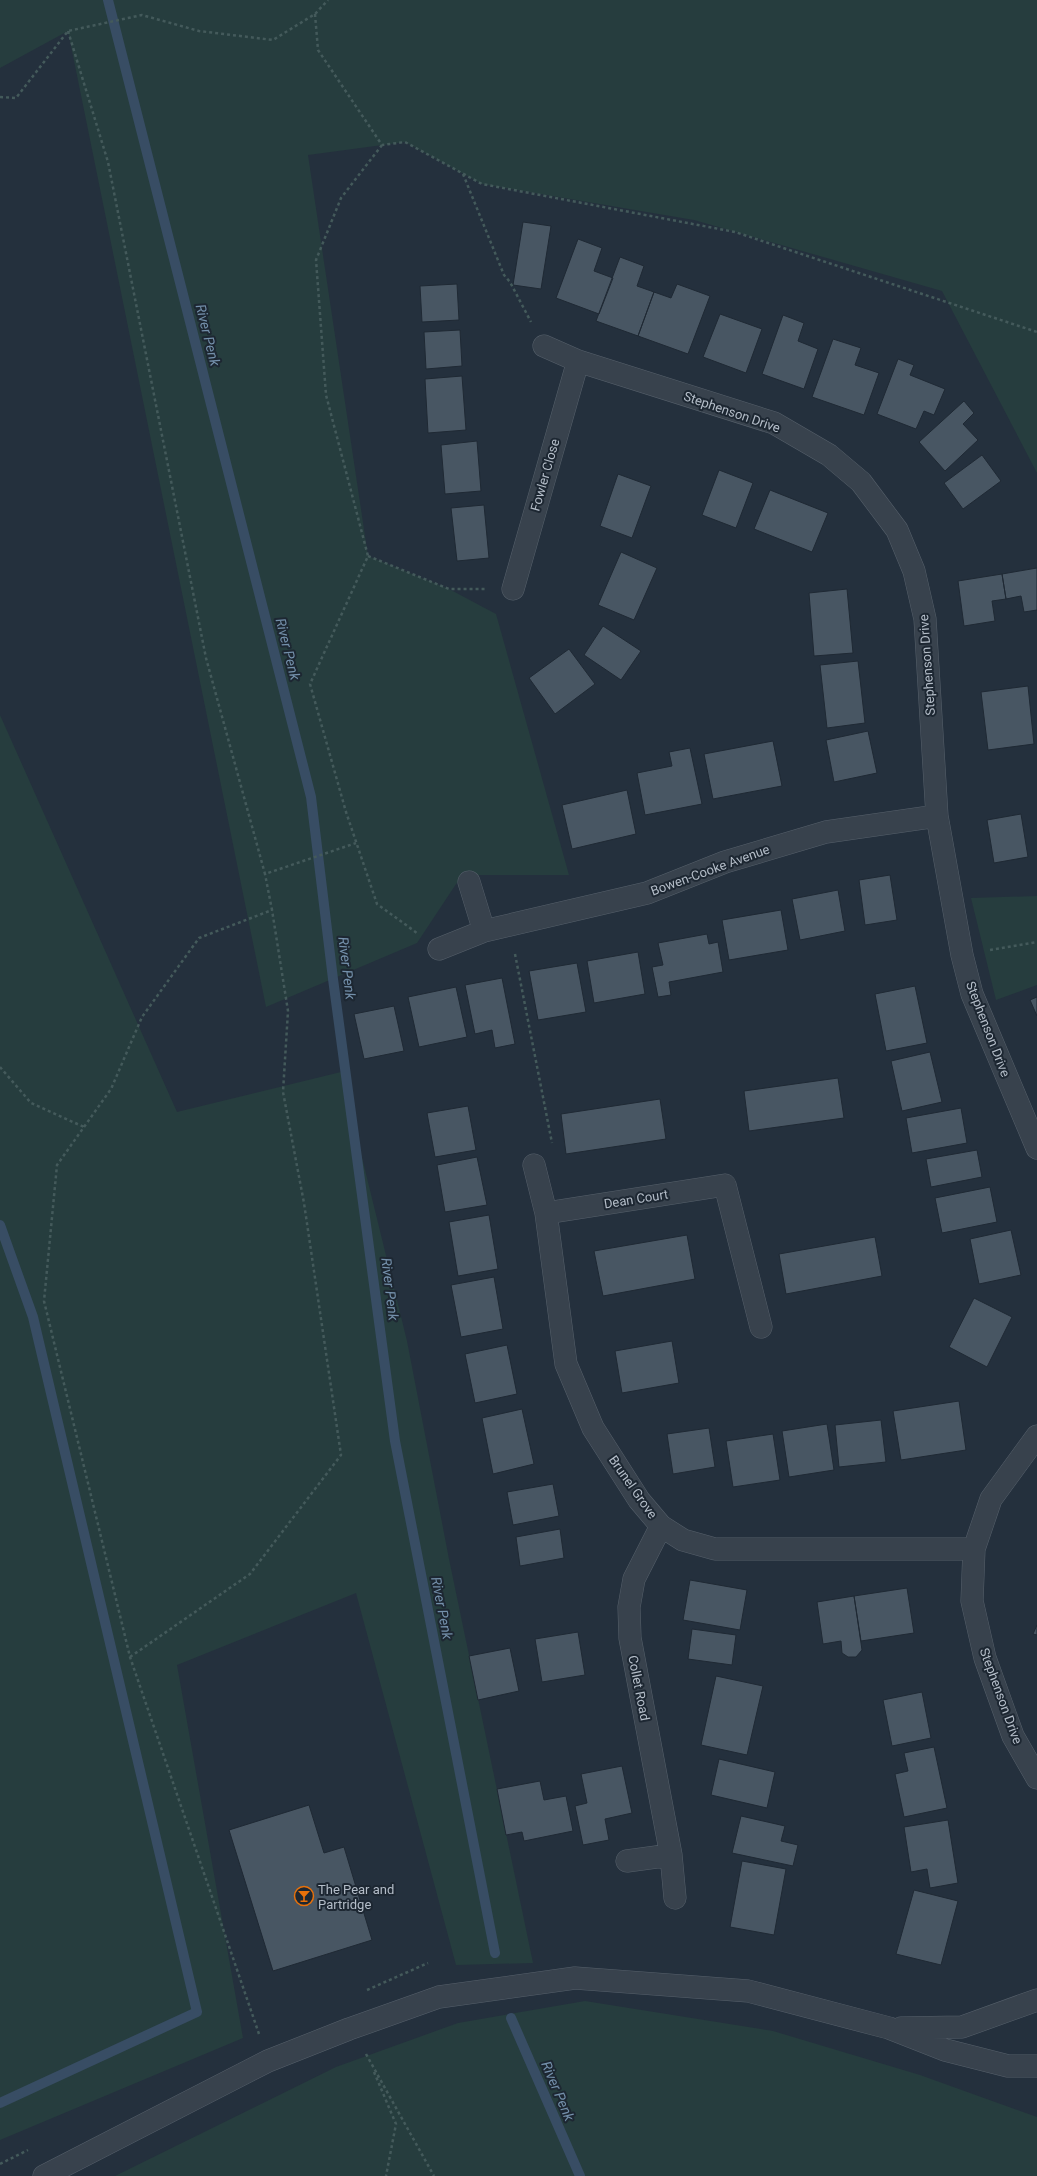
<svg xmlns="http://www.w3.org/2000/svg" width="1037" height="2176" font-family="Roboto,sans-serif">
<rect width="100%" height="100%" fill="#24303d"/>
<!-- green -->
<path fill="#263d3e" d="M0,0H1037V473L942,291L694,220L482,184L405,142L308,155L368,556L449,589L496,614L569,875H462L417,943L266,1007L68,31L0,68Z
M0,715L177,1112L341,1072L407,1341L449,1559L533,1963L456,1965L356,1593L177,1665L243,2038L0,2140Z
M1037,896V985L996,1000L971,898Z
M585,2001L773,2031L920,2075L1037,2117V2176H115L336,2067L458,2023Z"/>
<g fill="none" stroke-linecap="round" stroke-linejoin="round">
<!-- stream -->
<path stroke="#384d64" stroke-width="10" d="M108,0L311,797L333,979L395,1441L495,1953
M0,1225L33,1317L197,2012L0,2103
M511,2018L580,2176"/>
</g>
<!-- building -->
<path fill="#485663" stroke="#1f2934" d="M523,222L551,226L541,289L513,285Z
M578,239L602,248L594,271L613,278L599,314L556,298Z
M620,257L644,266L637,286L654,292L638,336L596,321Z
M457,284L459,320L422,322L420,286Z
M677,284L710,296L688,354L638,336L654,292L671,298Z
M720,314L762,329L746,373L703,357Z
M783,315L804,323L798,341L818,349L804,389L762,374Z
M460,330L462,366L426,369L424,332Z
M833,339L861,348L855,365L879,373L864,415L812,397Z
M898,359L914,365L910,375L945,389L934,415L924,411L916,429L877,414Z
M462,376L466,430L428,433L425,379Z
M964,401L974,413L963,424L978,440L945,471L919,442Z
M477,441L481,491L445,494L441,445Z
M982,455L1001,481L963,509L944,483Z
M719,470L753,483L736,528L702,515Z
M618,474L651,486L632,538L600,526Z
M770,490L828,513L812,552L754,529Z
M484,505L489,558L457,561L451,508Z
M621,552L657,568L634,620L598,605Z
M1037,568V610L1024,612L1021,596L1006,599L1002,574Z
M1002,574L1006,599L992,601L995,621L964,626L958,581Z
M847,589L853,653L814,656L809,593Z
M603,626L641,651L621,680L584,655Z
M569,649L595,684L555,714L529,678Z
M858,661L865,723L827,728L820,665Z
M1028,686L1034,744L988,750L981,692Z
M868,731L877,773L834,782L826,740Z
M773,741L782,786L713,799L704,754Z
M690,748L702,804L645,815L637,773L672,766L669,752Z
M627,790L636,834L572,849L562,805Z
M1021,814L1028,857L994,863L987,820Z
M890,875L897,920L865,925L859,880Z
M838,890L845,931L800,940L792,899Z
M781,910L788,950L729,960L722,920Z
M707,934L709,944L718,942L723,972L669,982L671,995L658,997L652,967L663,965L658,943Z
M638,952L645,994L594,1003L587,961Z
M577,963L586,1012L538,1020L529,971Z
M502,978L515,1044L495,1048L492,1030L475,1034L465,985Z
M915,986L927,1043L886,1051L875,994Z
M456,987L467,1037L419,1047L408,997Z
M1037,997V1016L1030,1000Z
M394,1006L404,1051L364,1059L354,1014Z
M930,1052L942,1102L902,1111L891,1061Z
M838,1078L844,1118L749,1131L744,1091Z
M660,1099L666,1139L566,1154L561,1114Z
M468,1106L476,1150L435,1157L427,1113Z
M961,1108L967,1143L912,1153L906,1118Z
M977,1150L982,1177L931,1187L926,1159Z
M477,1157L487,1205L445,1212L437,1165Z
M990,1187L997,1222L942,1233L935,1198Z
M489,1215L498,1269L458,1276L449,1222Z
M1011,1230L1021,1275L979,1284L970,1239Z
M687,1235L695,1279L603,1296L594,1251Z
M875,1237L882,1276L786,1294L779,1254Z
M494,1277L503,1329L461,1337L451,1285Z
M974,1298L1012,1317L987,1367L949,1347Z
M672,1341L679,1383L622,1393L615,1351Z
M507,1345L517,1394L475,1403L465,1354Z
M959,1401L966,1450L901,1460L893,1411Z
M522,1409L534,1464L493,1474L482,1418Z
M881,1420L886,1462L839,1467L835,1425Z
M827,1424L834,1470L789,1477L782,1431Z
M709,1428L715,1467L673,1474L667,1434Z
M773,1434L780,1480L733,1487L726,1441Z
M553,1484L559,1516L513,1525L507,1492Z
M560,1529L564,1558L520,1566L516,1537Z
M690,1580L747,1590L740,1630L683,1620Z
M907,1588L914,1633L861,1641L854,1596Z
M854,1596L862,1650L856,1657H848L842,1653L841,1641L823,1644L817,1602Z
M1037,1625V1635L1033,1634Z
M692,1629L736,1635L732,1665L688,1659Z
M578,1632L585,1675L542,1682L535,1639Z
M510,1648L519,1691L478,1700L469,1656Z
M716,1676L763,1686L747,1755L701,1745Z
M922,1692L931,1738L892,1746L883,1700Z
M934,1747L947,1808L904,1817L895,1774L908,1771L904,1753Z
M719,1759L775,1772L767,1808L711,1795Z
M622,1766L632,1813L605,1819L609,1840L583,1845L575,1806L587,1803L581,1774Z
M540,1781L544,1800L566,1796L573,1831L524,1841L522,1832L506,1835L497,1789Z
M309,1805L324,1853L344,1847L372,1940L273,1971L229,1830Z
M741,1816L785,1826L781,1841L798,1845L793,1866L732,1853Z
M948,1820L958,1883L930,1888L927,1869L911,1872L904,1827Z
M742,1861L786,1869L774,1935L730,1927Z
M914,1890L958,1901L941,1965L896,1954Z"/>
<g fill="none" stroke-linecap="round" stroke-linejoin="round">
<defs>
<path id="minor" d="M544,346L578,361L774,423L829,455L861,482L897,530L914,571L925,619L937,816L962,955L972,994L1037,1148
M513,589L578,361
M469,882L484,931
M439,949L484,931L647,893L725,862L826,832L937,816
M534,1165L546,1213L566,1364L593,1428L639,1500L661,1526L683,1540L715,1549H974
M546,1213L725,1185L761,1327
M1037,1436L991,1499L974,1549L972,1601L985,1658L1013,1736L1037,1778
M661,1526L634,1579L629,1607L630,1638L671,1855L675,1898
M627,1861L671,1855"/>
<path id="tertiary" d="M901,2028L962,2027L1037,2000
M44,2176L268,2061L349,2029L439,1997L575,1978L748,1991L889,2028L945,2050L1008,2066H1037"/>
</defs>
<!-- minor casing -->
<use href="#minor" stroke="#56606b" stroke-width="23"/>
<!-- tertiary casing -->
<use href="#tertiary" stroke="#56606b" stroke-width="23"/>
<!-- path -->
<path stroke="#445a5b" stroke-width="2.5" stroke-dasharray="3 3" stroke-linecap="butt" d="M315,14L318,50L382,145L405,142L482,184L735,232L1037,332
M68,31L108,162L206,658L265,874L356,843
M0,97L16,98L68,31L142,15L199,31L273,40L315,14L328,0
M382,145L341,198L316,260L326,395L368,556L310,684L346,812L377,904L417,933
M463,174L504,275L510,282L531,322
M368,556L449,589H485
M990,950L1037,942
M515,954L552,1143
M0,1067L31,1103L84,1127
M130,1657L250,1574L341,1455L304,1203L283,1092L288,1011L272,910
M367,1990L428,1963
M259,2034L130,1657L44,1301L57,1165L111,1089L142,1017L199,938L272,910L265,874
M366,2054L434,2176
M374,2072L396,2124L386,2176
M0,2164L28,2150"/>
<!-- minor -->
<use href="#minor" stroke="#38424d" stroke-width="22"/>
<!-- tertiary -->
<use href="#tertiary" stroke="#38424d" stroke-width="22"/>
</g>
<!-- icons -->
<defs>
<symbol id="bar-ring" viewBox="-11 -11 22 22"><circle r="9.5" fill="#1d2732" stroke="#e8710a" stroke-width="1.5"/><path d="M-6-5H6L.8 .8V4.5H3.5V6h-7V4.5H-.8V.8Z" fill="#e8710a"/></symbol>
</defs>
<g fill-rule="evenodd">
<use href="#bar-ring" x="293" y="1885" width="22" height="22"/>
</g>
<g text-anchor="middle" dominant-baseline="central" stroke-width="4" stroke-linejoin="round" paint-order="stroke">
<!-- street labels -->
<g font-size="13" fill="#b4bdc8" stroke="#1d2732">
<text transform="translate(732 412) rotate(19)">Stephenson Drive</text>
<text transform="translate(545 475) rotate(-74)">Fowler Close</text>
<text transform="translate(927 665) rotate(-94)">Stephenson Drive</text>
<text transform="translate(710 870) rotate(-20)">Bowen-Cooke Avenue</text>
<text transform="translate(988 1029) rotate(69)">Stephenson Drive</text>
<text transform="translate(636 1199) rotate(-9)">Dean Court</text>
<text transform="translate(633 1487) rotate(55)">Brunel Grove</text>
<text transform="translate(639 1688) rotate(79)">Collet Road</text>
<text transform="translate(1001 1696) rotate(70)">Stephenson Drive</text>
</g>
<!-- poi labels -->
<g font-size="13" fill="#b4bdc8" stroke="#1d2732" text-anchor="start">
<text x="318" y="1889">The Pear and<tspan x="318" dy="15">Partridge</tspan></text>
</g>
<!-- water labels -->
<g font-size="14" font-style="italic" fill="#7490ab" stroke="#1d2732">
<text transform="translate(208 335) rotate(76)">River Penk</text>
<text transform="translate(288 649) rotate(76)">River Penk</text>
<text transform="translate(347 968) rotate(83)">River Penk</text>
<text transform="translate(390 1289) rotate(83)">River Penk</text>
<text transform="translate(442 1608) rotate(79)">River Penk</text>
<text transform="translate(558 2091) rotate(67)">River Penk</text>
</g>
</g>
</svg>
